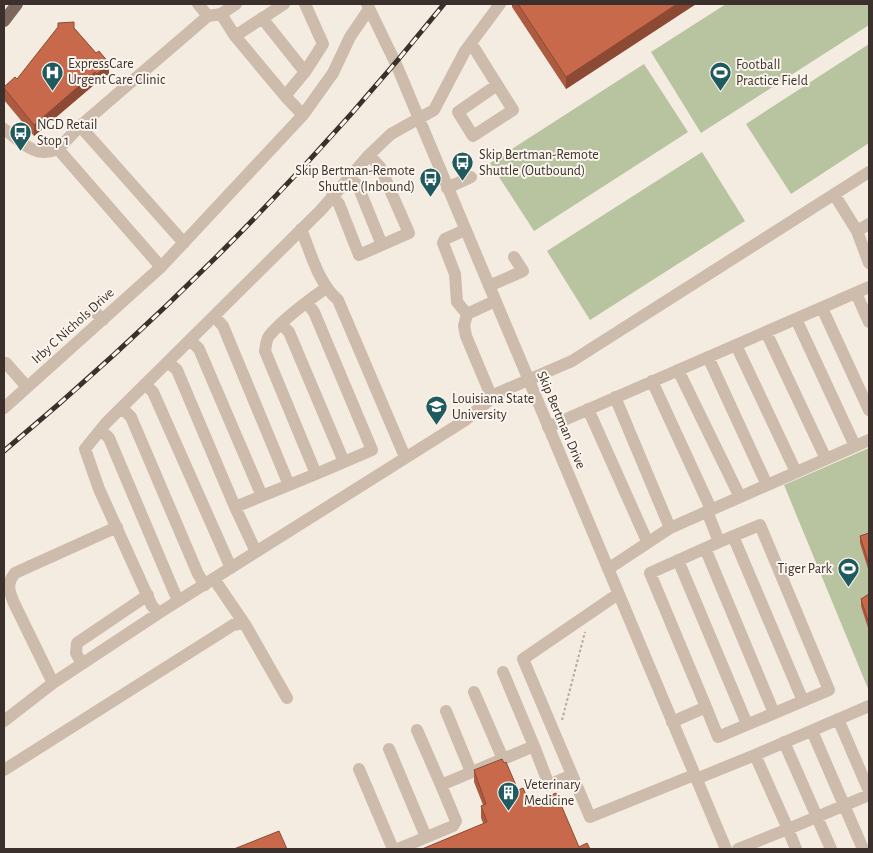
<svg xmlns="http://www.w3.org/2000/svg" width="873" height="853" font-family="'Alegreya Sans',sans-serif">
<rect width="100%" height="100%" fill="#f4ebe1"/>
<!-- green -->
<path fill="#b8c4a0" d="M726,4H869V25L701,133L651,52Z
M869,44V143L791,194L746,124Z
M644,64L688,132L534,231L490,163Z
M702,152L745,221L590,320L547,251Z
M869,448V691L784,485Z"/>
<g fill="none" stroke-linecap="round" stroke-linejoin="round">
<!-- path -->
<path stroke="#b9a596" stroke-width="2" stroke-dasharray="2.5 2.5" stroke-linecap="butt" d="M562,720L585,632"/>
<!-- minor -->
<path stroke="#cdbbac" stroke-width="12" d="M198,4L208,16
M367,4L396,64L726,849
M500,4L465,51L434,110L391,134L369,155L321,210L106,423L85,449L99,489L152,606L159,613L464,421L498,393L572,361L869,172
M221,14L235,36L285,96L305,72L323,44L305,4
M262,18L305,72
M235,36L284,4
M471,43L513,110L473,136L458,112L497,85
M285,96L303,115
M80,126L184,243
M4,129C22,142 35,159 58,149L161,267
M58,149L80,126L208,16L221,14L236,4
M349,177L358,186L382,245
M447,188L471,177
M834,194L857,231L869,263
M332,196L339,204L359,255L409,233L380,167L369,155
M301,229C311,253 318,283 338,300L405,457
M465,230L445,239L443,243L455,274L457,302L467,314
M857,231L869,224
M489,286L523,271L514,257
M856,293L869,322
M307,303L314,312L372,450L316,474L265,351C266,346 266,340 269,336C281,321 310,299 326,288
M822,308L869,410
M93,310L103,320
M214,316L223,326L289,485
M796,319L855,446
M282,325L289,332L344,462
M766,332L826,459
M190,340L199,349L262,496
M736,345L796,472
M708,357L767,485
M168,362L177,370L235,507L316,474
M4,365L6,363L27,387
M678,370L740,497
M652,381L711,509
M145,384L153,392L231,568
M615,397L670,528
M492,398L466,336L464,326L467,314L495,301
M4,408L161,267L303,115L333,73L350,37L369,9
M122,408L131,417L198,574L205,585
M588,409L647,541
M548,427L869,287
M101,430L109,438L178,601
M235,507L256,552
M733,536L803,701
M705,548L774,713
M678,560L747,724
M608,569L670,528L869,440
M214,579L246,626L287,698
M618,594L523,659L590,817L694,775
M82,664L76,653L77,643L148,595
M503,672L534,746
M53,683L14,603C9,591 6,584 15,573L117,527
M474,692L503,759
M706,707L718,737L829,690L760,525L719,542
M446,711L471,772
M838,719L869,791
M4,721L53,683L159,613
M672,722L706,707L650,573L719,542L707,511
M417,730L441,785
M812,731L863,849
M784,742L831,849
M389,749L426,837
M755,755L869,706
M359,769L393,849
M4,770L233,625L244,623
M696,779L755,755L788,829L869,795
M398,849L453,826L456,821L441,785L534,746L549,785L572,775
M738,849L788,829L796,849"/>
<!-- major -->
<path stroke="#7d675c" stroke-width="12" d="M4,21L17,4"/>
<defs>
<path id="rail" d="M4,451C165,316 312,168 444,4"/>
</defs>
<!-- rail casing -->
<use href="#rail" stroke="#3b302b" stroke-width="5"/>
<!-- rail -->
<use href="#rail" stroke="#fbf5ee" stroke-width="3" stroke-dasharray="9" stroke-linecap="butt"/>
</g>
<!-- wall -->
<path fill="#ac5a40" d="M512,4H696L566,89L512,7Z
M74,28L96,53L109,75L97,86L95,84L34,136L4,100V87L17,79Z
M869,533V572L860,543V536Z
M869,594V631L861,606V599Z
M474,770L518,790L530,804L579,847L590,849L483,823L481,818V806L483,805L474,782Z"/>
<!-- shaded-wall -->
<path fill="#8c4a34" d="M677,4H696L566,89V77Z
M109,63V75L97,86V74Z
M95,72V84L34,136V125Z"/>
<!-- building -->
<path fill="#c8694b" stroke="#8c4a34" d="M518,4H677L566,77Z
M74,22V28L96,53L99,51L109,63L97,74L95,72L34,125L4,88V87L15,77L17,79L58,27V23Z
M869,533V565L860,536Z
M869,594V624L861,599Z
M502,759L504,763L506,762L518,790L523,788L530,804L556,793L579,847L587,843L590,849H422L487,822L481,806L486,804L474,770Z
M279,831L287,849H234Z"/>
<!-- icons -->
<defs>
<symbol id="hospital-pin" viewBox="-11 -11 22 30"><path d="M0 17L-7.5 6A9.5 9.5 0 1 1 7.5 6Z" fill="#1f5a5e" stroke="#fbf5ee"/><path d="M-5-5h3v3.5h4V-5h3V5h-3V1.5h-4V5h-3Z" fill="#fff"/></symbol>
<symbol id="stadium-pin" viewBox="-11 -11 22 30"><path d="M0 17L-7.5 6A9.5 9.5 0 1 1 7.5 6Z" fill="#1f5a5e" stroke="#fbf5ee"/><path d="M0-5a6.5 5 0 1 0 0 10a6.5 5 0 1 0 0-10ZM-3.5-1.8h7v3.6h-7Z" fill="#fff"/></symbol>
<symbol id="bus-pin" viewBox="-11 -11 22 30"><path d="M0 17L-7.5 6A9.5 9.5 0 1 1 7.5 6Z" fill="#1f5a5e" stroke="#fbf5ee"/><path d="M-5-6H5V4H4V6H2V4H-2V6H-4V4H-5ZM-3.5-4V0h7V-4ZM-3.5 1.2v1.5H-2V1.2ZM2 1.2v1.5H3.5V1.2Z" fill="#fff"/></symbol>
<symbol id="university-pin" viewBox="-11 -11 22 30"><path d="M0 17L-7.5 6A9.5 9.5 0 1 1 7.5 6Z" fill="#1f5a5e" stroke="#fbf5ee"/><path d="M0-5L7-2L0 1L-7-2ZM-4 1L0 2.5L4 1V4Q0 6-4 4Z" fill="#fff"/></symbol>
<symbol id="building-pin" viewBox="-11 -11 22 30"><path d="M0 17L-7.5 6A9.5 9.5 0 1 1 7.5 6Z" fill="#1f5a5e" stroke="#fbf5ee"/><path d="M-4-6H4V6H1V3H-1V6H-4ZM-2.5-4.3h1.7v1.8h-1.7ZM.8-4.3h1.7v1.8H.8ZM-2.5-1h1.7V.8h-1.7ZM.8-1h1.7V.8H.8Z" fill="#fff"/></symbol>
</defs>
<g fill-rule="evenodd">
<use href="#hospital-pin" x="40" y="60" width="25" height="34"/>
<use href="#stadium-pin" x="708" y="60" width="25" height="34"/>
<use href="#bus-pin" x="8" y="120" width="25" height="34"/>
<use href="#bus-pin" x="450" y="150" width="25" height="34"/>
<use href="#bus-pin" x="418" y="166" width="25" height="34"/>
<use href="#university-pin" x="424" y="394" width="25" height="34"/>
<use href="#stadium-pin" x="836" y="556" width="25" height="34"/>
<use href="#building-pin" x="496" y="780" width="25" height="34"/>
</g>
<g text-anchor="middle" dominant-baseline="central" stroke-width="4" stroke-linejoin="round" paint-order="stroke">
<!-- poi labels -->
<g font-size="14" fill="#3b302b" stroke="#fbf5ee" text-anchor="start">
<text x="68" y="64">ExpressCare<tspan x="68" dy="16">Urgent Care Clinic</tspan></text>
<text x="736" y="65">Football<tspan x="736" dy="16">Practice Field</tspan></text>
<text x="37" y="125">NGD Retail<tspan x="37" dy="16">Stop 1</tspan></text>
<text x="479" y="155">Skip Bertman-Remote<tspan x="479" dy="16">Shuttle (Outbound)</tspan></text>
<text x="415" y="171" text-anchor="end">Skip Bertman-Remote<tspan x="415" dy="16">Shuttle (Inbound)</tspan></text>
<text x="452" y="399">Louisiana State<tspan x="452" dy="16">University</tspan></text>
<text x="832" y="569" text-anchor="end">Tiger Park</text>
<text x="524" y="785">Veterinary<tspan x="524" dy="16">Medicine</tspan></text>
</g>
<!-- street labels -->
<g font-size="14" fill="#3b302b" stroke="#fbf5ee">
<text transform="translate(73 326) rotate(-42)">Irby C Nichols Drive</text>
<text transform="translate(561 420) rotate(67)">Skip Bertman Drive</text>
</g>
</g>
<!-- border -->
<rect width="873" height="853" fill="none" stroke="#3b302b" stroke-width="10"/>
</svg>
